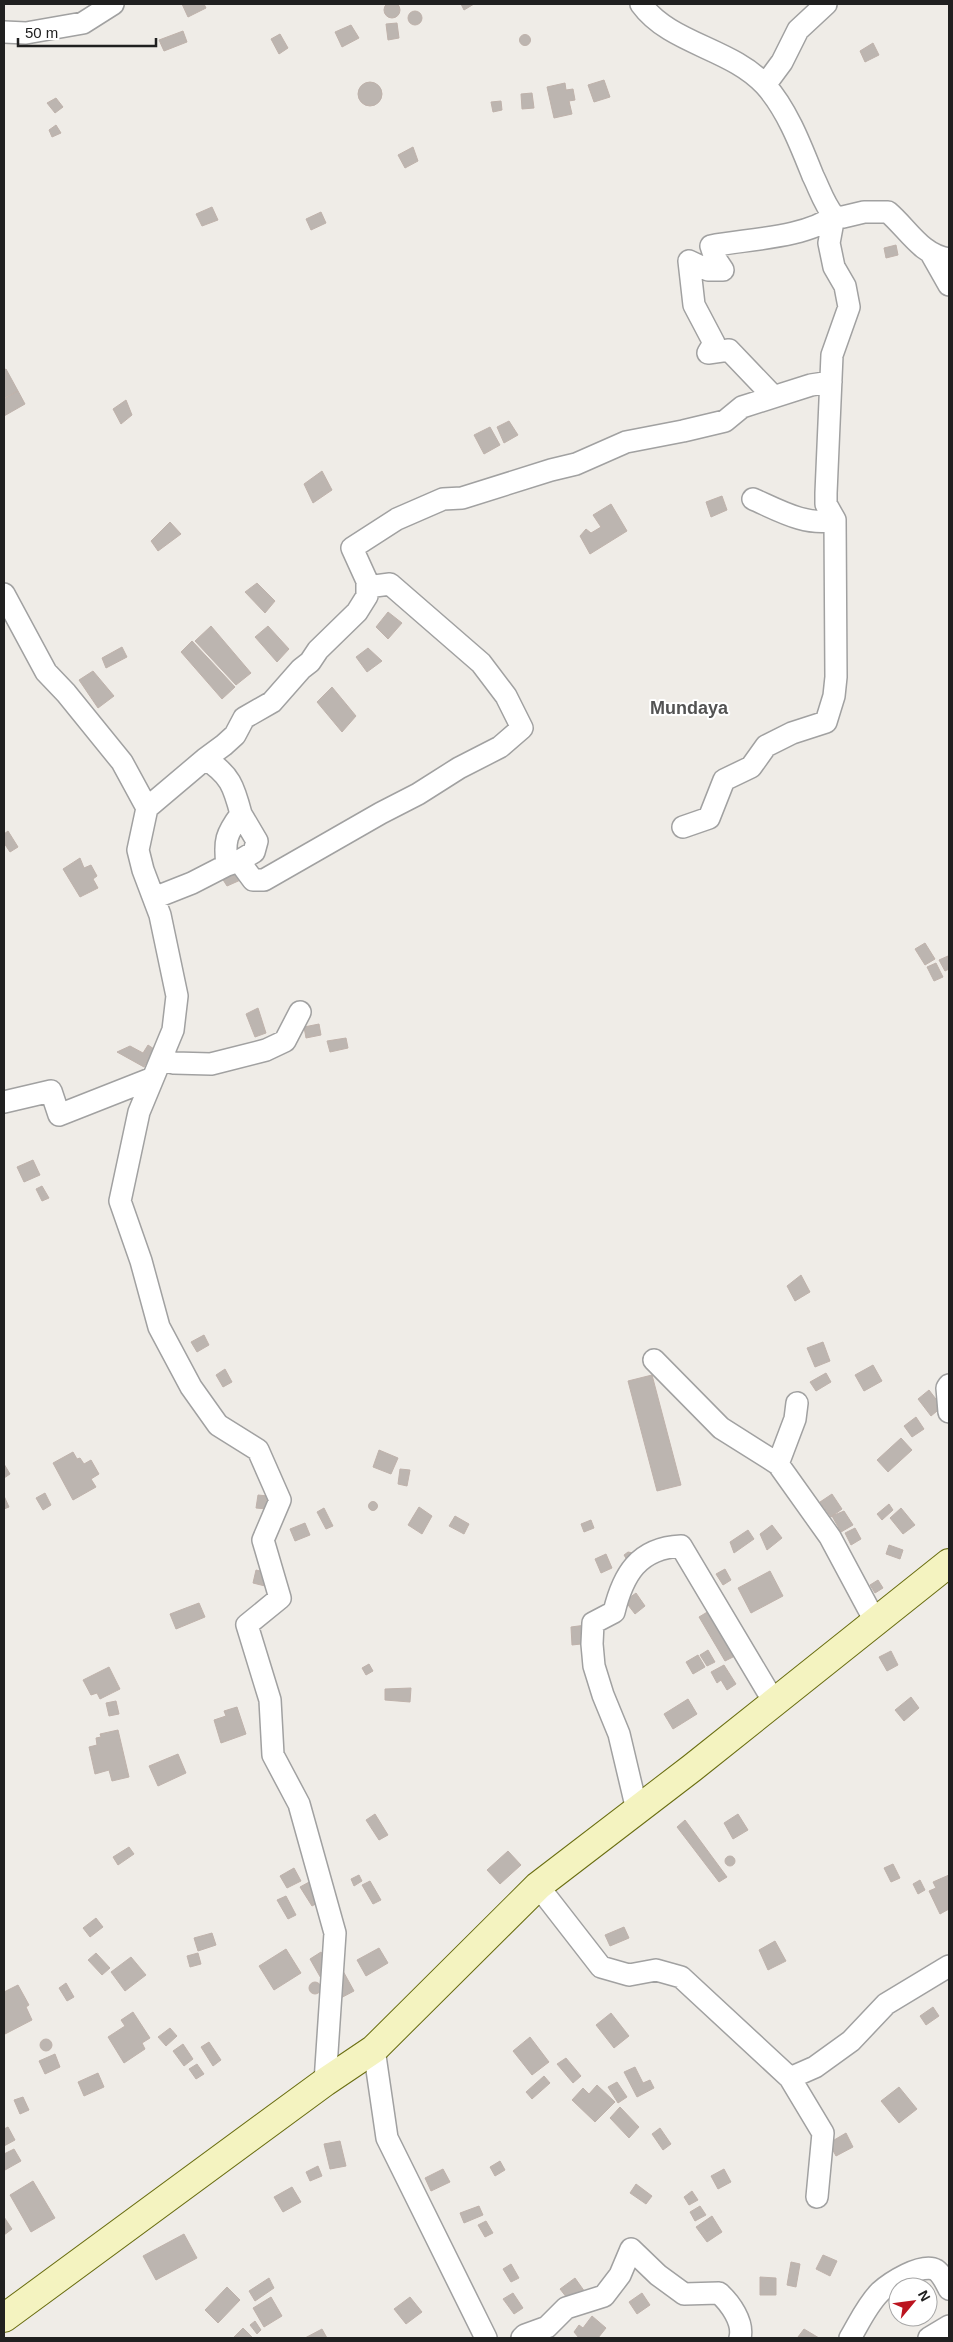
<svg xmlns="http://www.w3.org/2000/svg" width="953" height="2342" font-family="Arial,sans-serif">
<rect width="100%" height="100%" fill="#efece7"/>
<!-- building -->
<path fill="#bcb5b0" stroke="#bfb2ab" d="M384 10a8 8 0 1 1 16 0a8 8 0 1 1-16 0Z
M182,4H204L206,8L188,17Z
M461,4H474L464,10Z
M408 18a7 7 0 1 1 14 0a7 7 0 1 1-14 0Z
M397,23L399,38L388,40L386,24Z
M351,25L359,38L342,47L335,32Z
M183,31L187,42L164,51L159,40Z
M280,34L288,48L279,54L271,39Z
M519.5 40a5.5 5.5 0 1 1 11 0a5.5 5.5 0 1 1-11 0Z
M873,43L879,55L865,62L860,51Z
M604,80L610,97L594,102L588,85Z
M358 94a12 12 0 1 1 24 0a12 12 0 1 1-24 0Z
M565,83L566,90L573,89L575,100L569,101L572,114L554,118L547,87Z
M532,93L534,108L522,109L521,94Z
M56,98L63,107L55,113L47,103Z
M501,101L502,110L493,112L491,102Z
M56,125L61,133L52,137L49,130Z
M413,147L418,161L405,168L398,155Z
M212,207L218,220L202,226L196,214Z
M321,212L326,223L311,230L306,219Z
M896,245L898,255L886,258L884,248Z
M6,369L18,391L4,398V370Z
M18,391L25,404L4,416V399Z
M126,400L132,415L121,424L113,409Z
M509,421L518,435L504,443L497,427Z
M490,427L500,445L484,454L474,435Z
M322,471L332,490L313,503L304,484Z
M722,496L727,510L711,517L706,502Z
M611,504L627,531L590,554L580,536L586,529L591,533L601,527L593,515Z
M170,522L181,534L158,551L151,541Z
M257,583L275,601L265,613L245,592Z
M388,612L402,623L388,639L376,627Z
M211,626L251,673L236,685L195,641Z
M268,626L289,649L277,662L255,637Z
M192,641L235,687L222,699L181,652Z
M122,647L127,657L106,668L102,658Z
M368,648L382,661L367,672L356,657Z
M93,671L114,696L98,708L79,680Z
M332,687L356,716L342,732L317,702Z
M8,831L18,847L10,852L4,843V834Z
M80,858L84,868L91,865L97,876L93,879L98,888L80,897L63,869Z
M237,867L245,878L227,886L220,875Z
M925,943L935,959L925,965L915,949Z
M948,956L949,969L945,971L939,960Z
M936,963L943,977L934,981L927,967Z
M258,1008L266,1033L255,1037L246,1014Z
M319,1024L321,1035L306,1038L304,1027Z
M346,1038L348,1048L330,1052L327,1041Z
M148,1045L154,1049L144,1067L117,1052L130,1046L143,1053Z
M33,1160L40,1175L24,1182L17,1167Z
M42,1186L49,1198L42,1201L36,1189Z
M801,1275L810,1292L795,1301L787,1286Z
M204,1335L209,1345L197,1352L191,1342Z
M823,1342L830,1361L815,1367L807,1348Z
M873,1365L882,1381L864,1391L855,1375Z
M225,1369L232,1382L223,1387L216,1375Z
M826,1373L831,1382L816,1391L810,1382Z
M652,1375L681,1485L657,1491L628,1381Z
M929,1390L942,1407L931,1416L918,1399Z
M916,1417L924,1429L912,1437L904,1426Z
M901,1438L912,1450L888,1472L877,1460Z
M379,1450L398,1458L391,1474L373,1467Z
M73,1452L77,1459L80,1458L84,1464L91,1460L99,1474L91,1479L96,1487L73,1500L53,1463Z
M4,1464L10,1474L4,1478Z
M400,1469L410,1470L407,1486L398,1484Z
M45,1493L51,1505L43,1510L36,1498Z
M832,1494L842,1509L831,1517L820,1502Z
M258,1495L268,1496L267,1509L256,1508Z
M4,1496L9,1507L4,1509Z
M368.5 1506a4.5 4.5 0 1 1 9 0a4.5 4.5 0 1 1-9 0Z
M889,1504L893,1510L882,1520L877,1514Z
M419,1507L432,1516L422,1534L408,1525Z
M324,1508L333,1526L326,1529L317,1512Z
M901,1508L915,1525L903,1534L890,1518Z
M844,1511L853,1525L841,1532L832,1516Z
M455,1516L469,1524L464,1534L449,1526Z
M591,1520L594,1528L584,1532L581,1524Z
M305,1523L310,1535L295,1541L290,1529Z
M772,1525L782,1538L767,1550L760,1534Z
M855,1528L861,1539L851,1545L845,1533Z
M748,1530L754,1539L734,1553L730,1542Z
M889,1545L903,1550L900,1559L886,1554Z
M628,1552L633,1553L627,1560L624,1555Z
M606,1554L612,1568L601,1573L595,1559Z
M725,1569L731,1580L723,1585L716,1574Z
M256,1570L272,1574L269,1587L253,1583Z
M770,1571L783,1596L751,1613L738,1588Z
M878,1580L883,1588L875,1593L870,1585Z
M636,1593L645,1606L635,1614L625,1601Z
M199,1603L205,1617L176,1629L170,1614Z
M709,1611L735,1656L725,1661L699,1617Z
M586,1625L590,1643L572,1645L571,1627Z
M708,1650L715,1662L707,1666L700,1655Z
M891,1651L898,1665L887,1671L879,1657Z
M698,1655L705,1667L693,1674L686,1662Z
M369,1664L373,1671L366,1675L362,1668Z
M724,1665L736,1684L727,1690L721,1680L717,1683L711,1672Z
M109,1667L120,1689L100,1699L97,1693L91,1695L83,1680Z
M411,1688L410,1702L385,1700V1689Z
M911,1697L919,1708L904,1721L895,1710Z
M688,1699L697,1714L673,1729L664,1714Z
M116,1701L119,1714L109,1716L106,1703Z
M237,1707L246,1734L221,1743L214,1720L226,1716L224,1711Z
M118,1730L129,1777L112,1781L109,1770L95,1774L89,1747L97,1745L96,1738L101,1737L100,1734Z
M178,1754L186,1773L158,1786L149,1766Z
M375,1814L388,1835L379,1840L366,1820Z
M738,1814L748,1830L733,1839L724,1823Z
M685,1820L727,1877L719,1882L677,1827Z
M129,1847L134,1854L118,1865L113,1857Z
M508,1851L521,1865L500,1884L487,1870Z
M725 1861a5 5 0 1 1 10 0a5 5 0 1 1-10 0Z
M893,1864L900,1878L891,1882L884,1868Z
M294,1868L301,1881L287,1888L280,1876Z
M359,1875L362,1881L354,1886L351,1879Z
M949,1875V1909L940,1914L929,1891L936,1888L933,1882Z
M920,1880L925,1890L918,1894L913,1884Z
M311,1881L323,1900L312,1906L300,1887Z
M370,1881L381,1900L373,1904L362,1885Z
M286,1896L296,1915L288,1919L277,1900Z
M96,1918L103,1927L90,1937L83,1928Z
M624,1927L629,1938L610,1946L605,1935Z
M212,1933L216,1945L198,1951L194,1938Z
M775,1941L786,1961L768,1970L759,1950Z
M379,1948L388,1963L366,1976L357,1960Z
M286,1949L301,1973L274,1990L259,1966Z
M321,1952L334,1973L322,1980L310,1959Z
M96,1953L110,1968L102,1975L88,1960Z
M198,1953L201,1964L190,1967L187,1956Z
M131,1957L146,1975L125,1991L111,1972Z
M343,1971L354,1991L335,2001Z
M309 1988a6 6 0 1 1 12 0a6 6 0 1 1-12 0Z
M66,1983L74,1997L67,2001L59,1988Z
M18,1985L29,2005L26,2007L32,2020L5,2034L4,1992Z
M933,2007L939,2016L926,2025L920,2016Z
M133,2012L150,2038L142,2043L145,2049L124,2063L108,2037L125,2026L121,2020Z
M611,2013L629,2036L614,2048L596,2025Z
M170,2028L177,2036L166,2046L158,2037Z
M530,2037L549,2062L532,2075L513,2051Z
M40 2045a6 6 0 1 1 12 0a6 6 0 1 1-12 0Z
M209,2042L221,2060L213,2066L201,2047Z
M183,2044L193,2059L184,2066L173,2051Z
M55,2054L60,2067L45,2074L39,2061Z
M566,2058L581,2076L573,2083L557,2064Z
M197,2064L204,2074L196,2079L189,2069Z
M635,2067L643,2083L650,2080L654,2088L637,2097L624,2072Z
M98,2073L104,2087L84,2096L78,2082Z
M544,2076L550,2083L532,2099L526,2092Z
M617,2082L627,2097L618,2103L608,2087Z
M597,2085L615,2102L595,2122L572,2100L583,2088L589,2094Z
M899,2087L917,2109L899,2123L881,2101Z
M23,2097L29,2110L20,2114L14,2100Z
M620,2107L639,2127L629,2138L610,2118Z
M8,2127L15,2140L4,2146V2129Z
M660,2128L671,2144L663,2150L652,2134Z
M846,2133L853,2147L836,2156L829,2143Z
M340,2141L346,2166L330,2169L324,2144Z
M14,2149L21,2161L5,2170L4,2154Z
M500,2161L505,2170L495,2176L490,2167Z
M318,2166L322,2176L310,2181L306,2172Z
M443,2169L450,2182L431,2191L425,2178Z
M724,2169L731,2182L718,2189L711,2176Z
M33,2181L55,2218L31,2232L10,2195Z
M636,2184L652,2196L646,2204L630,2193Z
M292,2187L301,2202L283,2212L274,2197Z
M692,2191L698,2200L689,2205L684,2197Z
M479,2206L483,2215L464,2223L460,2213Z
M700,2206L706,2215L695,2221L690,2212Z
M712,2216L722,2232L707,2242L696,2227Z
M4,2217L12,2229L4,2235Z
M486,2221L493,2233L485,2237L478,2225Z
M184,2234L197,2258L156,2280L143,2256Z
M823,2255L837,2261L830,2276L816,2269Z
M791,2262L800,2264L796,2287L787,2285Z
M511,2264L519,2278L511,2282L503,2269Z
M760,2277L776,2278V2295H760Z
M269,2278L274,2288L255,2301L249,2291Z
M575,2278L585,2292L571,2303L560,2289Z
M227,2287L240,2300L218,2323L205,2310Z
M513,2293L523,2308L514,2314L503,2299Z
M642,2293L650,2305L637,2314L629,2302Z
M271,2297L282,2316L264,2327L253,2308Z
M410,2297L422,2312L406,2324L394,2309Z
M592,2316L606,2328L598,2338H579L574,2332L579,2325L583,2328Z
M255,2321L261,2330L257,2334L250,2325Z
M243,2328L253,2338H233Z
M322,2329L327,2338H305Z
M804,2329L819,2338L798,2337Z"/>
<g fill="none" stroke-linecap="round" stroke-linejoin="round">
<defs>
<path id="minor" d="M641,4C670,44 731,48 765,85C787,109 801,146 813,176C820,190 824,204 834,216L843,217L864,212H888C908,229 921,255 949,259
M4,32L26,33L83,23L113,4
M765,85L782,62L798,30L826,4
M932,255L949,285
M773,396L729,350L708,353L714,343L694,305L689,261L708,270H723L715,258L711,246C747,239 805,238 834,216
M753,499C778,510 807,527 835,520
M4,594L46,672L66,693L122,762L147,808
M683,827L709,818L724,780L751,767L766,746L792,733L826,722L834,696L836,677L835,520L826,504V493L832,355L849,307L845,286L834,267L829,243L834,216
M239,861L253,880H264L381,813L418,794L459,768L500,747L522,728L506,696L481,663L390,584L367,587
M227,865L239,861L254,852L257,841L241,814
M154,898L192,883L227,865C224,841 226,834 241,814C234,787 230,774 205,759
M161,1060L174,1063L211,1064L266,1050L285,1041L300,1012
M4,1102L51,1091L59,1115L153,1078
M654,1360L721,1428L778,1464L830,1537L875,1621
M949,1385L947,1388L949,1412
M778,1464L795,1419L797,1403
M637,1810L619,1734L603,1695L594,1666L592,1644L593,1623L614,1612C623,1575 638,1548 681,1546L774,1702
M538,1886L601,1967L629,1975L656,1970L681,1977L790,2078L823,2133L817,2197
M374,2049L387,2138L486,2338
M790,2078L815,2067L851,2041L886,2004L949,1966
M325,2082L335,1933L299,1804L273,1755L270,1700L247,1625L280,1598L263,1540L280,1500L258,1450L218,1425L191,1387L159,1327L141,1261L120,1201L139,1112L173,1030L177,996L160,915L143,870L138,850L147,808L205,759L224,745L235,735L244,718L272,702L301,669L310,662L318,650L357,612L367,596V581L352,548L397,519L443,499L462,498L551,470L576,464L626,442L683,431L725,421L742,407L811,385L831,382
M522,2338L525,2335L547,2327L566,2308L604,2296L620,2275L631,2249L658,2275L684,2294L719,2293C730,2303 744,2322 740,2338
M850,2338C859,2323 867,2305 880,2292C890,2283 922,2262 936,2270C942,2274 946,2283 949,2289
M929,2338L949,2326"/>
<path id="secondary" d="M4,2318L325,2082L374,2049L538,1886L692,1768L949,1563"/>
</defs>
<!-- minor casing -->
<use href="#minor" stroke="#a1a1a1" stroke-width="24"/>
<!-- secondary casing -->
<use href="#secondary" stroke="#696d10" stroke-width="30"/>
<!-- minor -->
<use href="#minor" stroke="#fff" stroke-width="21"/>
<!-- secondary -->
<use href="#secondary" stroke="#f4f3c0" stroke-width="28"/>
</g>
<g text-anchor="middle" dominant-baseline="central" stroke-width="4" stroke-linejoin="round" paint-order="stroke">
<!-- quarter labels -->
<g font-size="18" font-weight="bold" fill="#535353" stroke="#fff">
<text x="689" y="708">Mundaya</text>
</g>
</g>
<!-- border -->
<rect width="953" height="2342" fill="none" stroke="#202020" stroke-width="10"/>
<!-- north arrow -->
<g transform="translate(913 2302) rotate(61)"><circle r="24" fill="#ffffff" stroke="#a6a6a6"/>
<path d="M0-4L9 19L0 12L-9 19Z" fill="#bb141f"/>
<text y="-8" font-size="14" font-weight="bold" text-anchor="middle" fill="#202020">N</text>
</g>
<!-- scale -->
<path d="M18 38v8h138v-8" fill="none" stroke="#202020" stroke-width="2.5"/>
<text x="25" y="38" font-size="15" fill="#202020" stroke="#ffffff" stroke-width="4" paint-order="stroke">50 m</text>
</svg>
